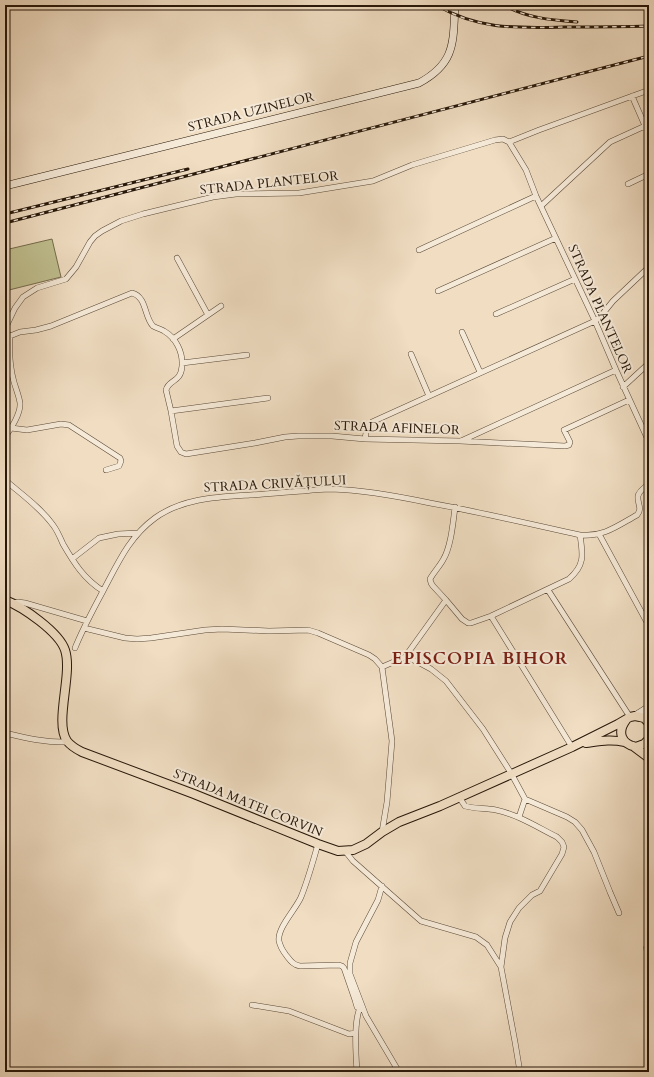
<svg xmlns="http://www.w3.org/2000/svg" width="654" height="1077" font-family="Cardo,serif">
<rect width="100%" height="100%" fill="#f0ddc2"/>
<filter id="stains"><feTurbulence type="fractalNoise" baseFrequency=".005" numOctaves="4"/><feColorMatrix values="0 0 0 0 .2 0 0 0 0 .09 0 0 0 0 .02 0 0 0 .5 -.17"/></filter>
<radialGradient id="worn" r=".72"><stop offset=".6" stop-color="#630" stop-opacity="0"/><stop offset="1" stop-color="#630" stop-opacity=".3"/></radialGradient>
<!-- green -->
<path fill="#c0bf8f" stroke="#746b4c" d="M52,239L61,277L5,291V250Z"/>
<g fill="none" stroke-linecap="round" stroke-linejoin="round">
<!-- stream -->
<path stroke="#707876" stroke-width="1.5" d="M644,947L649,977"/>
<defs>
<path id="street" d="M632,96L649,135
M509,142L539,130L649,90
M628,184L649,174
M541,206L610,142L645,126
M419,250L536,196
M177,258L208,315
M438,291L556,238
M496,314L575,279
M5,329L15,308L23,297L37,288L66,279L76,267L90,242L95,236L102,231L121,221L143,214L213,197L236,194L299,193L373,181L412,165L495,140L503,139L509,142L526,170L536,196L595,321L616,370L649,442
M5,332L10,336C9,351 10,368 14,382C16,389 19,396 20,403C21,413 11,429 5,437
M462,332L480,372
M10,336L20,332L36,330L51,326L132,293C147,297 144,317 153,326C156,328 161,329 164,331C176,338 183,352 182,366C181,383 169,379 166,390L171,411L177,446L181,452L186,454L255,443L285,437L298,436H332L365,439L460,441L565,446L569,445L570,442L564,430L629,400
M173,339L221,306
M411,354L429,396
M182,363L247,355
M623,387L649,363
M171,411L268,398
M11,428L27,430L61,424L69,425L120,458L121,461L119,466L106,470
M365,439L367,427L372,422L595,321L600,317L613,301L649,267
M461,441L616,370
M5,480C21,494 40,507 53,525C57,530 60,537 63,544C74,563 84,579 103,591
M455,507C453,523 451,547 443,560C439,567 434,572 430,579L431,583L433,586L446,600L462,619L468,623H471L491,616L569,579C585,565 583,555 580,535
M599,534L649,626
M72,559L99,538L118,534L138,533
M548,590L630,717
M13,603L18,602L25,603L87,621
M491,616L572,747
M84,628L125,638L137,639L151,638L205,630L222,629L269,631L308,630L318,633L369,655L375,659L382,667L392,741L387,802L382,832
M75,648C83,628 93,610 103,591C118,563 129,537 155,518C183,498 217,497 250,495C268,494 286,492 304,491C313,490 322,489 331,489C365,490 397,496 430,503C480,512 530,524 580,535C604,537 617,526 637,515C643,508 637,504 638,496C639,491 645,487 649,484
M405,657L446,600
M382,667L405,657L418,662L431,669L446,681L483,729L511,773L525,799L567,817L575,822L582,830L594,852L610,892L619,913
M5,733C26,738 47,743 68,742
M459,797L465,806C475,809 486,808 496,810C519,815 537,827 557,837L562,842L564,847L562,854L540,891L532,895L519,908L510,922L505,938L501,967L515,1042L520,1072
M519,817L525,799
M318,844C313,861 308,880 301,897C296,909 277,928 279,941C280,946 283,951 286,955C290,960 293,965 300,966L339,965L342,966L344,968L355,1000L357,1007L361,1006C353,1019 356,1056 357,1072
M345,851L353,861L421,921L476,937L487,945L501,967
M382,886L378,900L356,942L350,963V974L366,1016L399,1072
M252,1005L289,1011L349,1034L356,1033"/>
<path id="secondary" d="M5,186L419,83C456,63 453,42 455,5
M635,716L649,707"/>
<path id="primary" d="M5,600C23,607 59,632 65,650C73,674 54,722 67,741C71,746 76,749 82,752L194,794L318,844L338,851L353,850L366,844L382,832L399,822L440,806L572,747L618,724L630,717L635,716L640,717L644,718L649,723
M626,720C617,732 621,744 636,747L644,744L649,739
M586,743C601,741 610,739 625,742
M633,746L649,758"/>
</defs>
<!-- street casing -->
<use href="#street" stroke="#594837" stroke-width="6"/>
<!-- secondary casing -->
<use href="#secondary" stroke="#271709" stroke-width="8"/>
<!-- primary casing -->
<use href="#primary" stroke="#271709" stroke-width="10"/>
<!-- street -->
<use href="#street" stroke="#f5e9d7" stroke-width="5"/>
<!-- secondary -->
<use href="#secondary" stroke="#f5e9d7" stroke-width="7"/>
<!-- primary -->
<use href="#primary" stroke="#f0ddc2" stroke-width="8"/>
<defs>
<path id="rail" d="M436,5C479,30 516,28 564,27C592,27 621,27 649,26
M504,5C526,18 551,20 577,22
M5,214L188,169
M5,223L649,56"/>
</defs>
<!-- rail casing -->
<use href="#rail" stroke="#271709" stroke-width="3"/>
<!-- rail -->
<use href="#rail" stroke="#f5e9d7" stroke-width="1.5" stroke-dasharray="4.5" stroke-linecap="butt"/>
</g>
<g text-anchor="middle" dominant-baseline="central" stroke-width="4" stroke-linejoin="round" paint-order="stroke">
<!-- street labels -->
<g font-size="13" fill="#271709" stroke="#f5e9d7">
<text transform="translate(251 112) rotate(-14)">STRADA UZINELOR</text>
<text transform="translate(269 183) rotate(-6)">STRADA PLANTELOR</text>
<text transform="translate(600 309) rotate(66)">STRADA PLANTELOR</text>
<text transform="translate(397 428) rotate(2)">STRADA AFINELOR</text>
<text transform="translate(275 484) rotate(-3)">STRADA CRIVĂȚULUI</text>
<text transform="translate(248 803) rotate(22)">STRADA MATEI CORVIN</text>
</g>
<!-- district labels -->
<g font-size="17" font-weight="bold" letter-spacing="1" fill="#7a1f14" stroke="#f5e9d7">
<text x="480" y="658">EPISCOPIA BIHOR</text>
</g>
</g>
<!-- margin -->
<rect width="654" height="1077" fill="none" stroke="#f0ddc2" stroke-width="20"/>
<rect x="6" y="6" width="642" height="1065" fill="none" stroke="#271709" stroke-width="2"/>
<rect x="10" y="10" width="634" height="1057" fill="none" stroke="#271709"/>
<rect width="100%" height="100%" filter="url(#stains)"/>
<rect width="100%" height="100%" fill="url(#worn)"/>
</svg>
